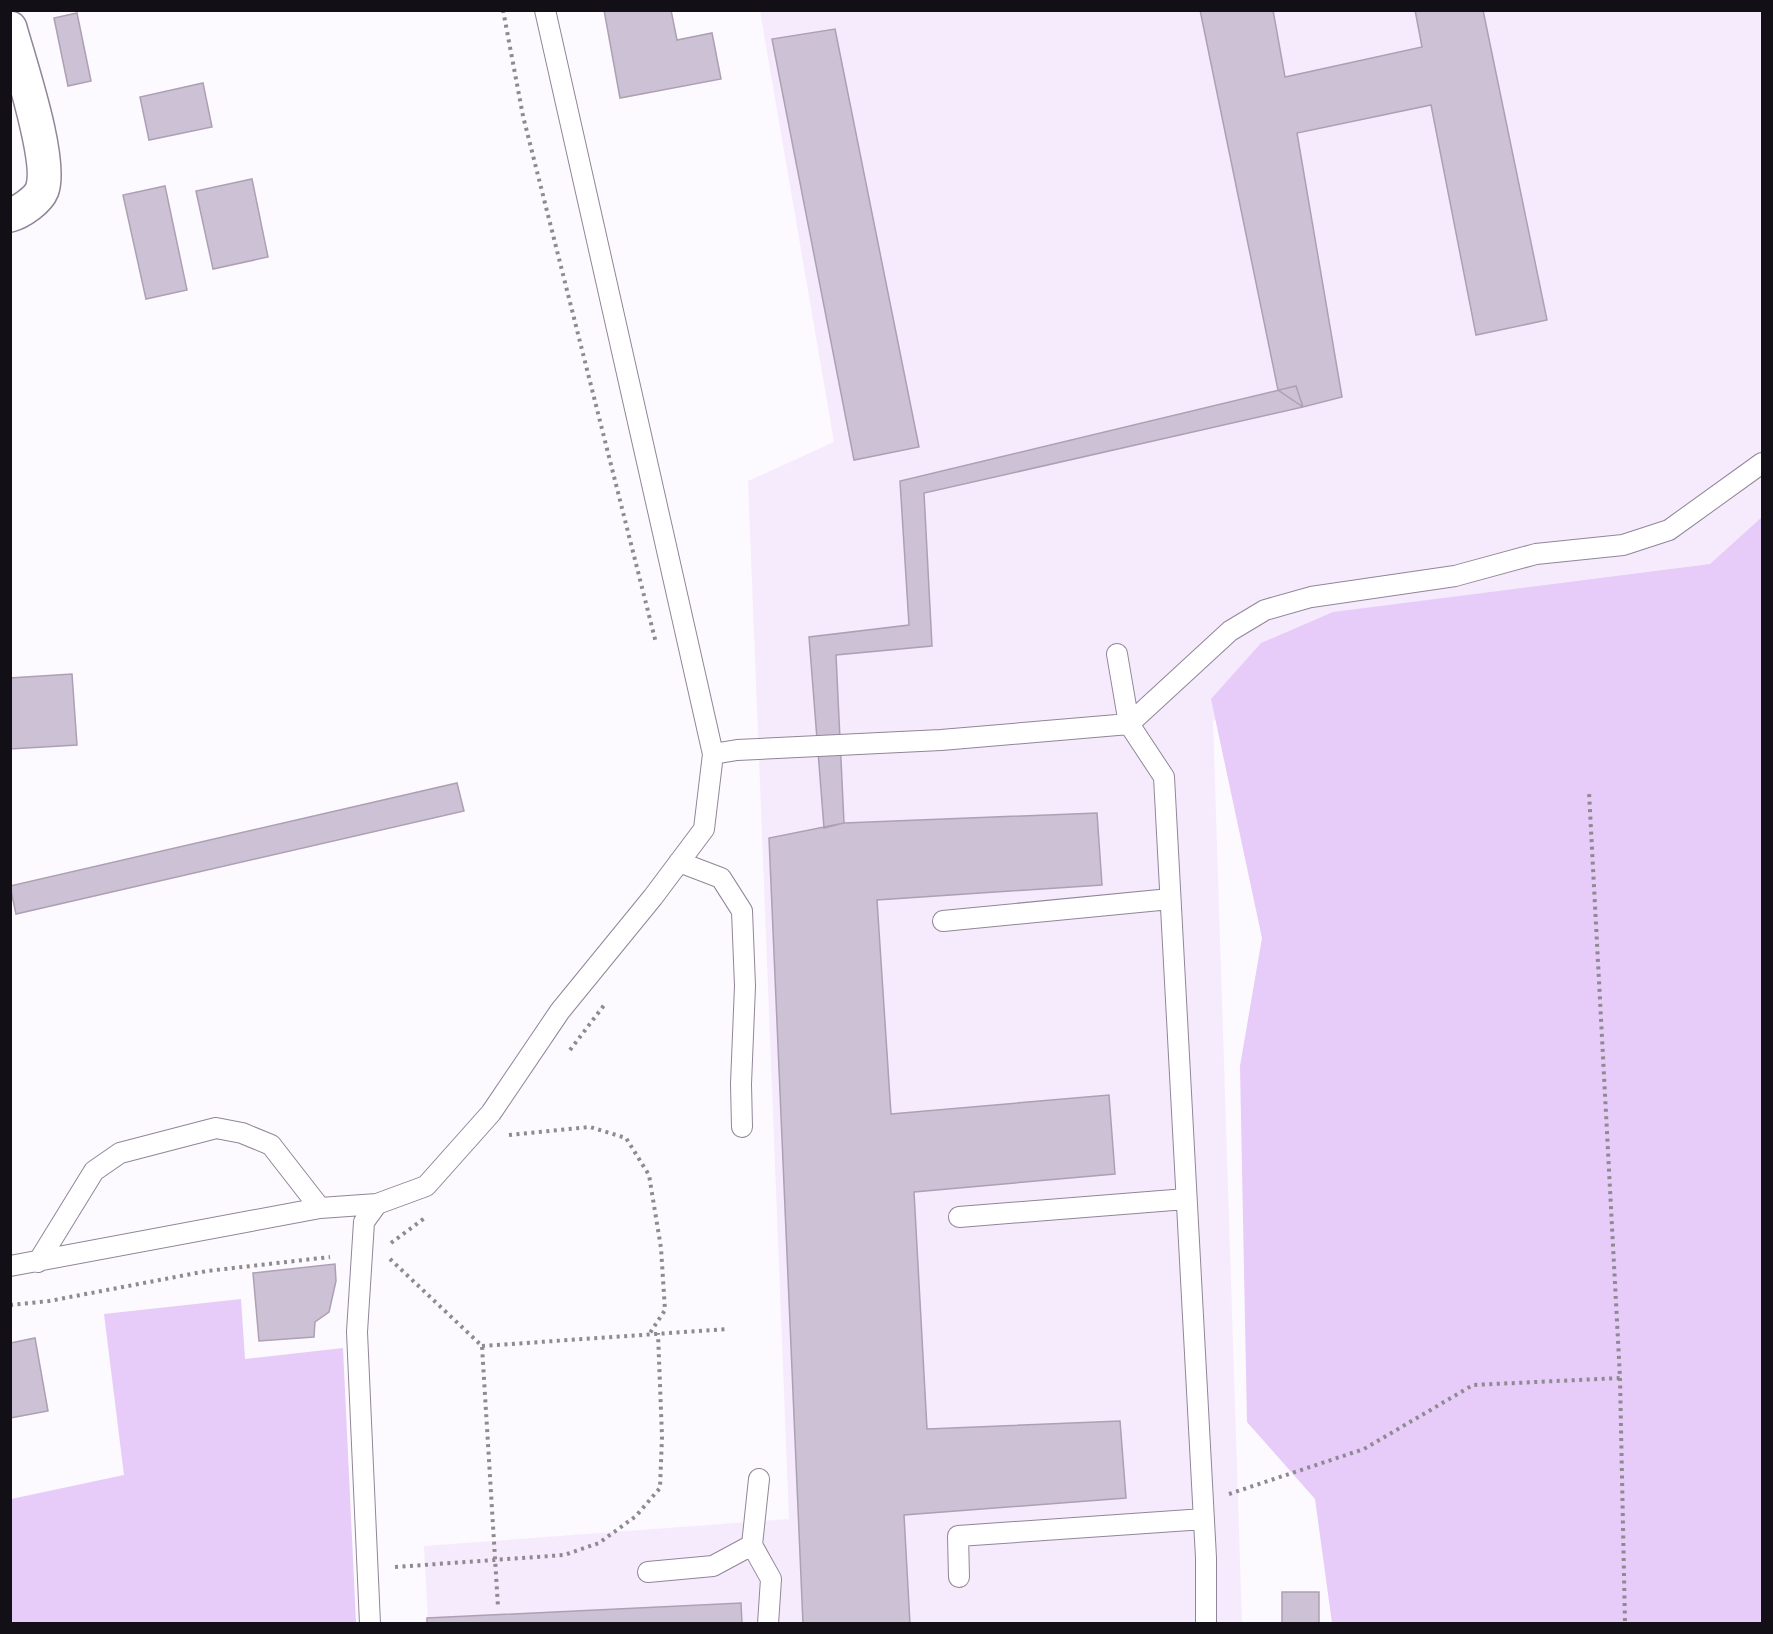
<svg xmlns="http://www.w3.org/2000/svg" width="1773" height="1634" font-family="'IBM Plex Serif',serif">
<rect width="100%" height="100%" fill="#fcfafe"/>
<!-- built -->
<path fill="#f6ebfc" d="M760,11H1762V535L1714,578L1213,721L1242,1623H428L424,1546L789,1519L748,481L834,442Z"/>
<!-- green -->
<path fill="#e7cbf8" d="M1762,517V1623H1332L1315,1499L1247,1422L1240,1066L1262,938L1211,699L1261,643L1333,612L1710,564Z
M241,1299L245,1359L343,1348L356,1623H11V1499L124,1475L104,1314Z"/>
<!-- building -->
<path fill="#cdc1d5" stroke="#ada0b4" stroke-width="1.5" d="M604,10H671L677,40L712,33L721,79L620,98Z
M1200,10H1273L1285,77L1422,47L1415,10H1483L1547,320L1476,335L1431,105L1297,133L1342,397L1303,407L1278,390Z
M77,13L91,81L68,86L54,18Z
M835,29L919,447L854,460L772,39Z
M203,83L212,127L149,140L140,97Z
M252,179L268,257L213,269L196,191Z
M165,186L187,290L146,299L123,195Z
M1296,386L1303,407L924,493L932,646L836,655L844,823L824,828L809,637L909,625L900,481Z
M72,674L77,745L10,749V678Z
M457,783L464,811L16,914L10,886Z
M1097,813L1102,885L877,900L891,1114L1109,1095L1115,1174L914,1192L927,1429L1120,1421L1126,1498L904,1515L910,1624H803L769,838L844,823Z
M335,1264L336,1281L329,1312L315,1322L314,1337L259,1341L253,1273Z
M35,1338L48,1411L10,1418V1343Z
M1282,1592H1319V1624H1282Z
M741,1603L742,1624H427V1618Z"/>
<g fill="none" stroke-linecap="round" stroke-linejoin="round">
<defs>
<path id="lane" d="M545,10L713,754
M1117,654L1129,724
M1129,724L1230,631L1265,610L1311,597L1455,576L1536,554L1623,545L1669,530L1762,463
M679,862L721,878L742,911L745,986L741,1084L742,1127
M943,921L1170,899
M959,1217L1186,1199
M38,1262L94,1171L120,1153L216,1128L242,1133L271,1145L320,1208
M10,1266L320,1208L377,1204L426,1186L491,1113L560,1011L653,897L704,829L713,754L737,750L941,740L1129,724L1164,777L1206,1558V1624
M752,1545L771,1579L768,1624
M648,1572L713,1566L752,1545L759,1479
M959,1577L958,1536L1204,1519
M370,1624L357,1332L364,1222L377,1204"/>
<path id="street" d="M10,28C19,61 53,161 42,190C38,200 21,212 10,215"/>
</defs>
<!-- lane casing -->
<use href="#lane" stroke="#918599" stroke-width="22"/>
<!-- street casing -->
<use href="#street" stroke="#918599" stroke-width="36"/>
<!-- path -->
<path stroke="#8e8b90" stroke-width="4" stroke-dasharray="3 4.5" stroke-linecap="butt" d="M503,10L523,116L656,643
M570,1050L605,1004
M509,1135L590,1127L626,1138L649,1175L661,1248L665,1310L650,1333
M391,1243L426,1217
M390,1259L482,1346L498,1607
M10,1305L49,1301L207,1271L330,1257
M482,1346L728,1329
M1620,1378L1625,1624
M1229,1494L1364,1449L1473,1385L1620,1378L1589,792
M395,1567L564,1555L599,1543L636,1516L660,1488L662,1437L658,1333"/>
<!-- lane -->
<use href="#lane" stroke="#fff" stroke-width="20"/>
<!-- street -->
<use href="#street" stroke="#fff" stroke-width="33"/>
</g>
<!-- border -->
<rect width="1773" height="1634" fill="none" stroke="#130f16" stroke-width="24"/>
</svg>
